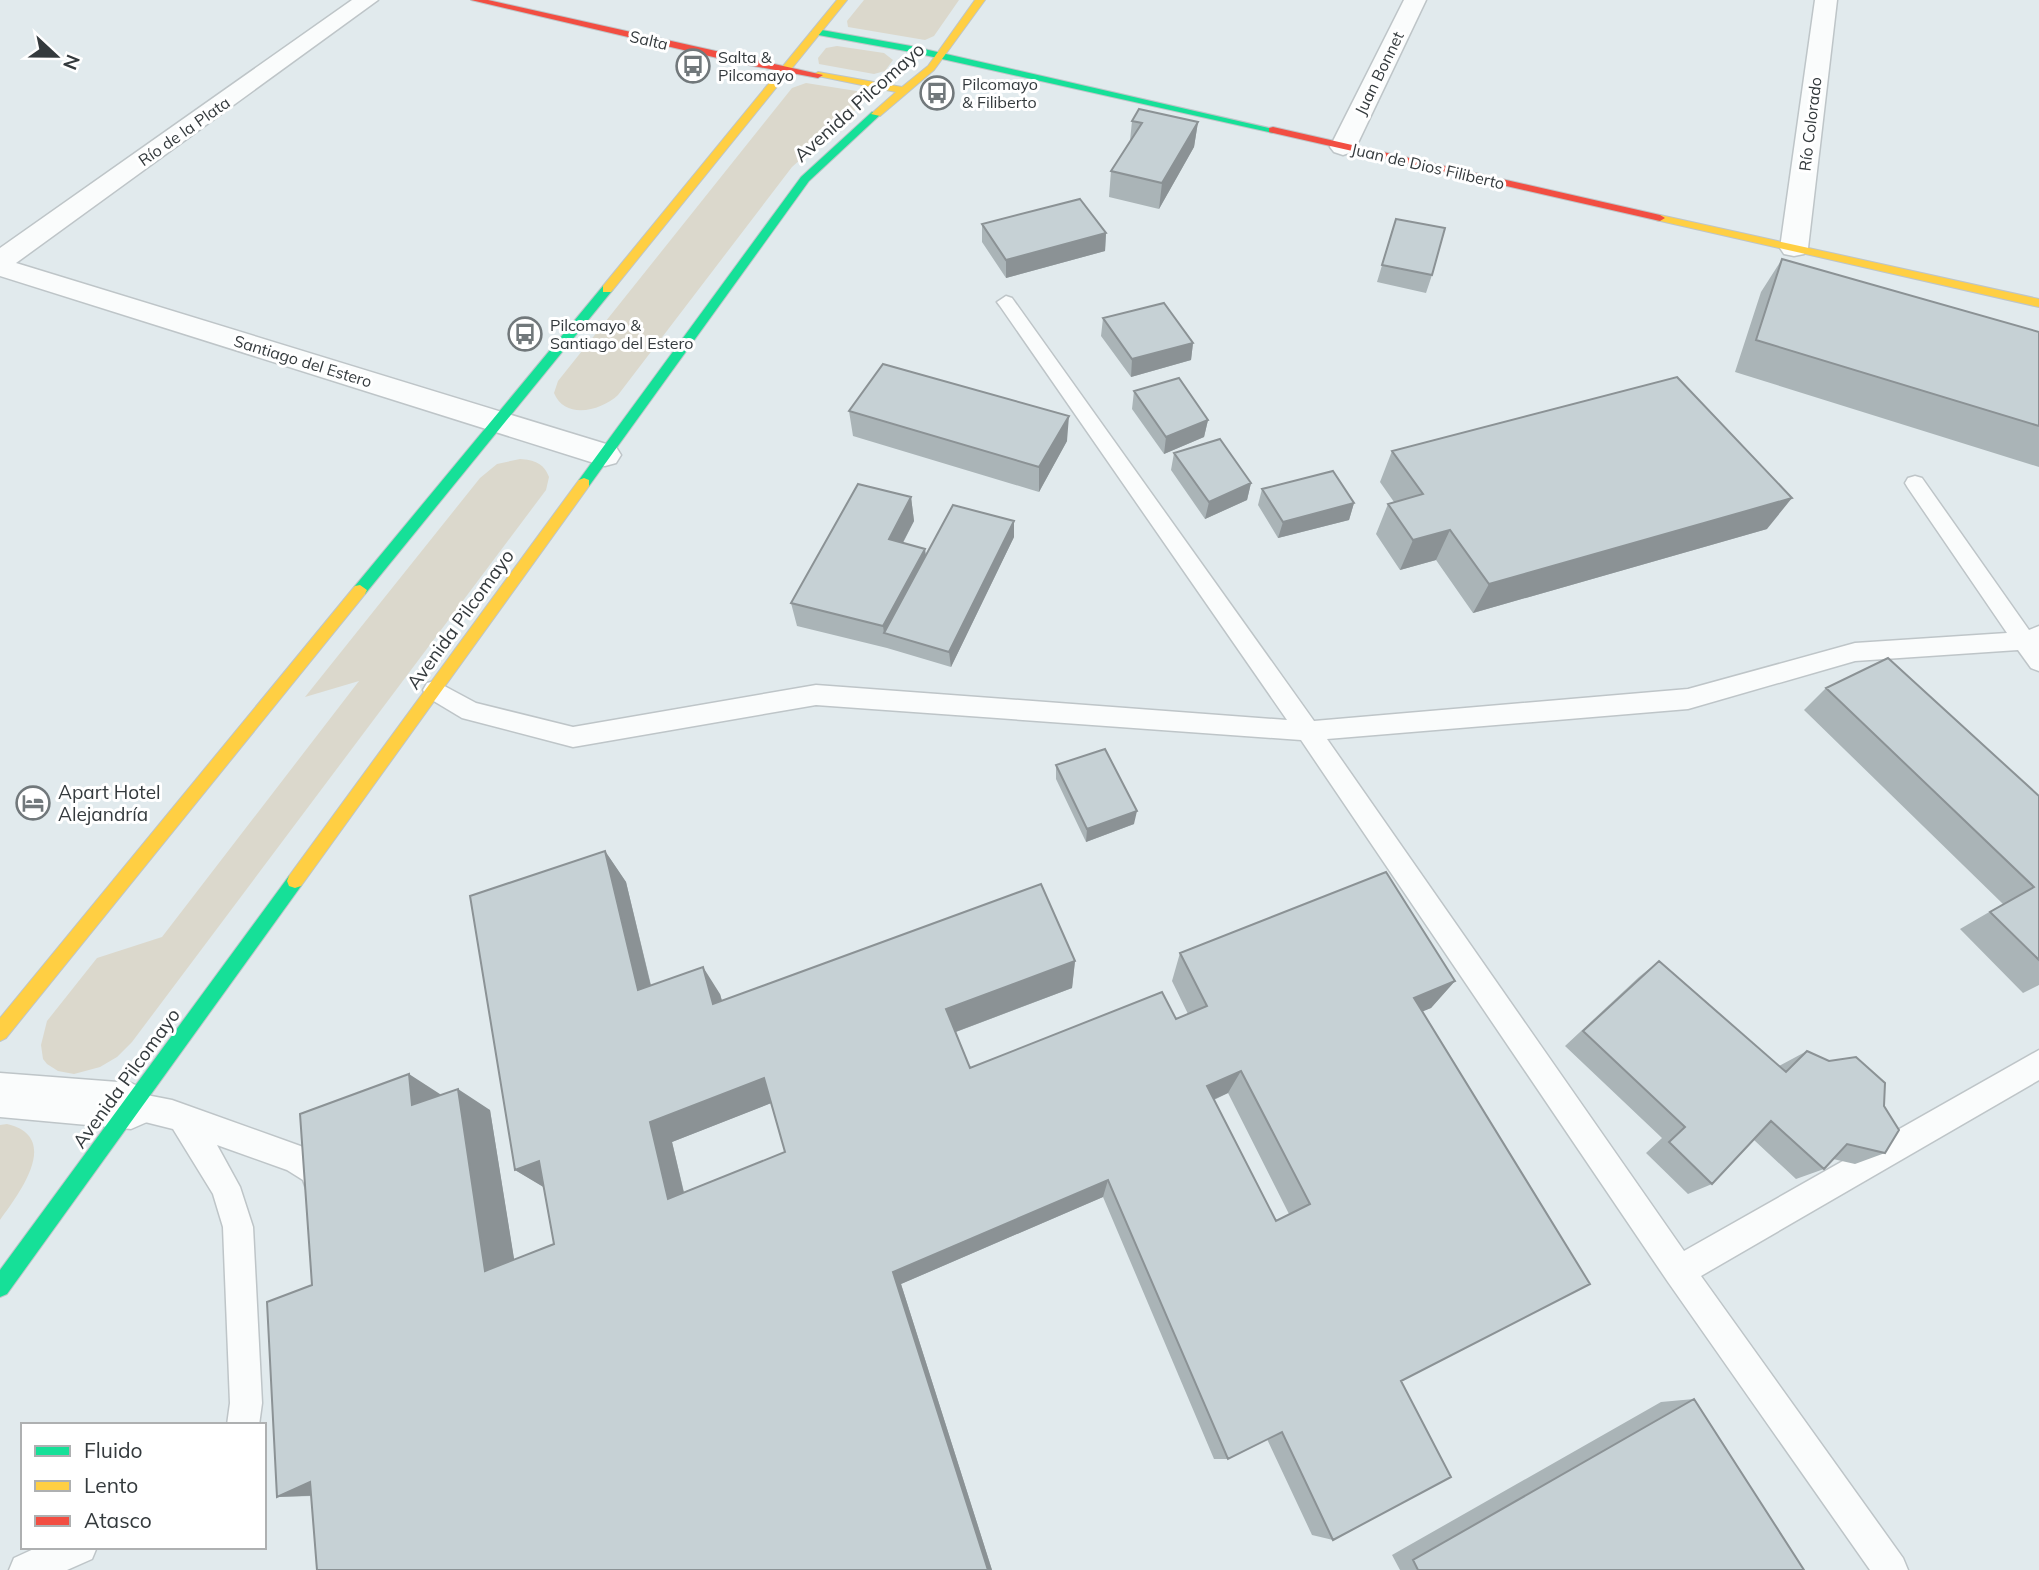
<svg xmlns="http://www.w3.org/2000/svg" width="2039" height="1570" font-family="Mulish,sans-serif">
<rect width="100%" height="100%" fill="#e1eaed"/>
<!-- green -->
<path fill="#dbd8cc" d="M864,0H959L934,36L925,40L848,27L847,21Z
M837,46L884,53L893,60L885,71L874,74L819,64L818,58L826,48Z
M806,83L863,92L869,98L792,167L618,395C601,411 565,420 554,393L558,381L792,88Z
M520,459C534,460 544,463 549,477L546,490L132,1042L117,1057L100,1067L74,1074L58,1071L47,1064L43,1059L41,1045L47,1021L97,958L162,937L359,681L305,697L480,478L497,464Z
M7,1124C63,1137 18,1195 0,1220V1125Z"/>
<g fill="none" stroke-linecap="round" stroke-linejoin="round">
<defs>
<path id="lane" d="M1006,296L1012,298L1314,721L1688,689L1855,643L2007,633L1908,488L1905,483L1908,478L1915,476L1922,478L2029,630L2039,626V671L2031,668L2018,650L1855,661L1688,709L1327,739L1684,1251L2039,1050V1080L1701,1276L1903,1558L1908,1570H1870L1668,1282L1301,740L816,705L573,747L462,718L427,697L423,690L427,683L435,681L476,703L573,727L816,685L1287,720L1000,306L997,302Z
M131,1092L172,1100L306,1148L323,1160L336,1189L332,1200L321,1204L310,1200L303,1180L287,1170L217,1145L240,1187L253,1227L262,1403L259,1425H227L230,1403L223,1227L213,1194L173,1129L121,1116L117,1106L121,1096Z
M38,1547H97L92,1559L67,1570H9L14,1558Z"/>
<path id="street" d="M352,0H378L16,263L616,447L621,455L616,463L605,466L594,463L0,276V248Z
M1404,0H1426L1356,147L1352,152L1343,155L1334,152L1330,147Z
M1815,0H1837L1808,248L1804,254L1794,256L1784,254L1780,248Z
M0,1073L131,1083L147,1090L154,1106L147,1122L131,1129L0,1117Z"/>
<path id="fast" d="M816,29L911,46L1278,130L1273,133L911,52L813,34L811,32Z
M872,112L881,114L809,181L589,486H579V480L801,177Z
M607,285L613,289L611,292L365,594H355L353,590L355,586L603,286Z
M295,874L301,876L303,881L301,886L7,1294L0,1297V1270L289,876Z"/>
<path id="slow" d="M837,0H847L611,292H603V286Z
M975,0H985L934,70L880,116L871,114L896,92L813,75L818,72L902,87L928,66Z
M1660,215L2039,299V307L1656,220V216Z
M584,478L589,480V486L301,886L295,888L289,886L287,881L289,876L579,480Z
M360,585L367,590L365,594L6,1038L0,1041V1018L355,586Z"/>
<path id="jam" d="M471,0H488L823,75L818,78L743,64Z
M1273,127L1660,215L1665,218L1660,221L1269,132V128Z"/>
</defs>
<!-- lane casing -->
<use href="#lane" stroke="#bec5c8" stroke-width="3"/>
<!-- street casing -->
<use href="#street" stroke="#bec5c8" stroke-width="3"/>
<!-- fast casing -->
<use href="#fast" stroke="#bec5c8" stroke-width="2"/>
<!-- slow casing -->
<use href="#slow" stroke="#bec5c8" stroke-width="2"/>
<!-- jam casing -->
<use href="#jam" stroke="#bec5c8" stroke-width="2"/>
<!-- lane -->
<use href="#lane" fill="#fafcfc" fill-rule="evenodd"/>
<!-- street -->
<use href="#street" fill="#fafcfc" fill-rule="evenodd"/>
<!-- fast -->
<use href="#fast" fill="#16e098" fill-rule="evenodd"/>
<!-- slow -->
<use href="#slow" fill="#ffcf43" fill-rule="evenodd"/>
<!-- jam -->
<use href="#jam" fill="#f24e42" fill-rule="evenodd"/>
</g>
<!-- wall -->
<path fill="#aab4b7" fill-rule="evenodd" d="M1132,121L1198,122L1194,147L1159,209L1109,197L1111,171L1130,141Z
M1396,219L1432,275L1426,293L1377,282Z
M982,224L1106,233L1105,251L1006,278L982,242Z
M1782,259L2039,332V467L1735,372L1761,292Z
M1103,318L1193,343L1191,360L1131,377L1101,336Z
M1134,391L1208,420L1204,437L1164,454L1132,409Z
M849,411L1067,441L1039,492L853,436Z
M1392,451L1767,529L1473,613L1436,560L1400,570L1376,534L1388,504L1394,502L1380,482Z
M1174,453L1251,483L1247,500L1205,519L1171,470Z
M1262,489L1354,503L1349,520L1278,538L1258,505Z
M911,497L914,521L903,543L925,549L926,556L1014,537L951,667L887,648L797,626L791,603Z
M1826,688L2039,796V985L2023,993L1960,929L2003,904L1804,710Z
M1056,765L1134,824L1086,842L1056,779Z
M605,851L626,882L651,985L720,994L722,1001L1075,961L1072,988L956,1032L970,1068L1176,1019L1188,1014L1172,981L1180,953L1455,981L1431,1008L1422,1011L1401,1381L1333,1540L1312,1535L1267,1439L1228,1459H1214L1103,1197L901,1284L992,1570H317L312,1496L277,1497L312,1285L441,1095L490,1110L514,1260L554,1244L544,1187L515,1170ZM1228,1093L1289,1214L1276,1221L1214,1100ZM771,1103L785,1152L684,1192L672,1142Z
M1659,961L1779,1066L1807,1051L1884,1106L1885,1153L1855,1164L1833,1159L1824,1169L1796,1179L1754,1140L1712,1184L1688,1194L1646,1153L1662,1138L1565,1046L1639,977Z
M1694,1399L1804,1570H1400L1392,1555L1661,1402Z"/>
<!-- shaded-wall -->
<path fill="#8b9295" d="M1198,122L1194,147L1159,209L1162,183Z
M1106,233L1105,251L1006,278V260Z
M1193,343L1191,360L1131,377L1132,359Z
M1069,416L1067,441L1039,492V467Z
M1208,420L1204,437L1164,454L1166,437Z
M1251,483L1247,500L1205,519L1209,502Z
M911,497L914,521L892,563L889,539Z
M1792,498L1767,529L1473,613L1489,584Z
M1354,503L1349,520L1278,538L1283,522Z
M1014,521V537L951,667L949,652Z
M1450,530L1436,560L1400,570L1413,540Z
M925,549L927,572L884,633L883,626Z
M1137,811L1134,824L1086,842L1087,829Z
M605,851L626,882L658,1016L638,990Z
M1075,961L1072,988L950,1034L946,1009Z
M703,967L720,994L730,1029L713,1004Z
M1455,981L1431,1008L1393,1024L1414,998Z
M1241,1071L1228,1093L1197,1107L1207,1086Z
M409,1074L443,1096L412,1105Z
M764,1078L779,1100L672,1142L689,1215L668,1199L650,1122Z
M458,1089L490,1110L518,1283L485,1271Z
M539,1161L545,1188L515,1170Z
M1108,1180L1103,1197L901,1284L992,1570H988L893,1272Z
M310,1482L327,1495L277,1497Z"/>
<!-- building -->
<path fill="#c6d1d5" stroke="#8b9295" stroke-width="2" fill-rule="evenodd" d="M1139,109L1198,122L1162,183L1111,171L1142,123L1132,121Z
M1080,199L1106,233L1006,260L982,224Z
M1396,219L1445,228L1432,275L1382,265Z
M1782,259L2039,332V426L1756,340Z
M1164,303L1193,343L1132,359L1103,318Z
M883,364L1069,416L1039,467L849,411Z
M1677,377L1792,498L1489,584L1450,530L1413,540L1388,504L1423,494L1392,451Z
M1179,378L1208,420L1166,437L1134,391Z
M1220,439L1251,483L1209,502L1174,453Z
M1333,471L1354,503L1283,522L1262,489Z
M858,484L911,497L889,539L925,549L883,626L791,603Z
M953,505L1014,521L949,652L884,633Z
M1888,658L2039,796V960L1990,912L2034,887L1826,688Z
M1105,749L1137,811L1087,829L1056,765Z
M605,851L638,990L703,967L713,1004L1041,884L1075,961L946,1009L970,1068L1162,992L1176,1019L1207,1006L1180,953L1386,872L1455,981L1414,998L1590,1284L1401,1381L1451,1477L1333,1540L1282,1432L1228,1459L1108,1180L893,1272L988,1570H317L310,1482L277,1497L267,1302L312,1285L300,1114L409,1074L412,1105L458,1089L485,1271L554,1244L539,1161L515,1170L470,896ZM1241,1071L1310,1204L1276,1221L1207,1086ZM764,1078L785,1152L668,1199L650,1122Z
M1659,961L1786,1072L1807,1051L1829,1061L1856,1057L1885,1083L1884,1106L1899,1130L1885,1153L1847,1144L1824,1169L1771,1121L1712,1184L1669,1142L1685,1127L1583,1031Z
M1694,1399L1804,1570H1418L1413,1560Z"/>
<!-- icons -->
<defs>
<symbol id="bus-ring" viewBox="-11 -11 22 22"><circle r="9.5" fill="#fff" stroke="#71787b" stroke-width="1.5"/><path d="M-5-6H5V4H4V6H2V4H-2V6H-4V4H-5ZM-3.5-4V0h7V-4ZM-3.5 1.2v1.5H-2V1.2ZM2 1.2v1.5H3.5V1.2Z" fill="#71787b"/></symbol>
<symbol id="hotel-ring" viewBox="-11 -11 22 22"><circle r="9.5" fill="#fff" stroke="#71787b" stroke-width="1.5"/><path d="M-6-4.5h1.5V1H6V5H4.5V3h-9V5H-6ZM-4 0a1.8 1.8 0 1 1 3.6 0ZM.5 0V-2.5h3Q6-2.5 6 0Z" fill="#71787b"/></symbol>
</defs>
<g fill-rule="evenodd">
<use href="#bus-ring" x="674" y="47" width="38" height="38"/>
<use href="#bus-ring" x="918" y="74" width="38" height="38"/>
<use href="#bus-ring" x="506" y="315" width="38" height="38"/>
<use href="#hotel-ring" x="14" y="784" width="38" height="38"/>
</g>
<g text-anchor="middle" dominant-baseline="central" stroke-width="6" stroke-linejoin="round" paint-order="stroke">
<!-- far-street labels -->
<g font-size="16" fill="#343a3d" stroke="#fff">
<text transform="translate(649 40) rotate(13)">Salta</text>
<text transform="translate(1379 73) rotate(-64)">Juan Bonnet</text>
<text transform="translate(1810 124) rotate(-83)">Río Colorado</text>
<text transform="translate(184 131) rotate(-35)">Río de la Plata</text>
<text transform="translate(1428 166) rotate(13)">Juan de Dios Filiberto</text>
<text transform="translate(303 361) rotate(17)">Santiago del Estero</text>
</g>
<!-- far-poi labels -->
<g font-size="16" fill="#343a3d" stroke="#fff" text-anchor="start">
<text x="718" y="57">Salta &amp;<tspan x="718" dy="18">Pilcomayo</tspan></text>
<text x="962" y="84">Pilcomayo<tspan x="962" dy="18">&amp; Filiberto</tspan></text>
<text x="550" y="325">Pilcomayo &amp;<tspan x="550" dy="18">Santiago del Estero</tspan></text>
</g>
<!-- street labels -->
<g font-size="19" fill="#343a3d" stroke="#fff">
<text transform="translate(859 102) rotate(-42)">Avenida Pilcomayo</text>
<text transform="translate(460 619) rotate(-54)">Avenida Pilcomayo</text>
<text transform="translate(126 1078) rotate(-54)">Avenida Pilcomayo</text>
</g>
<!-- poi labels -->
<g font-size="19" fill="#343a3d" stroke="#fff" text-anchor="start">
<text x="58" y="792">Apart Hotel<tspan x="58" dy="22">Alejandría</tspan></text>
</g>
</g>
<!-- legend -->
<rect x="21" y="1423" width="245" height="126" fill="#ffffff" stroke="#aeb0b1" stroke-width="2"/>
<rect x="35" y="1446" width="35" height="10" fill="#16e098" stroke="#aeb0b1" stroke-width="2"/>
<text x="84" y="1458" font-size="21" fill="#343a3d">Fluido</text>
<rect x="35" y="1481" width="35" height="10" fill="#ffcf43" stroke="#aeb0b1" stroke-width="2"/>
<text x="84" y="1493" font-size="21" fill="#343a3d">Lento</text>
<rect x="35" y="1516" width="35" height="10" fill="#f24e42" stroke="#aeb0b1" stroke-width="2"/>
<text x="84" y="1528" font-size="21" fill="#343a3d">Atasco</text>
<!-- north arrow -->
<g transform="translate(56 56) rotate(112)" stroke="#ffffff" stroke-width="5" paint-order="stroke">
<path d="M0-5L12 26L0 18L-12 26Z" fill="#343a3d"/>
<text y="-10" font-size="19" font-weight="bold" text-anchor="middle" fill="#343a3d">N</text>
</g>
</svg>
